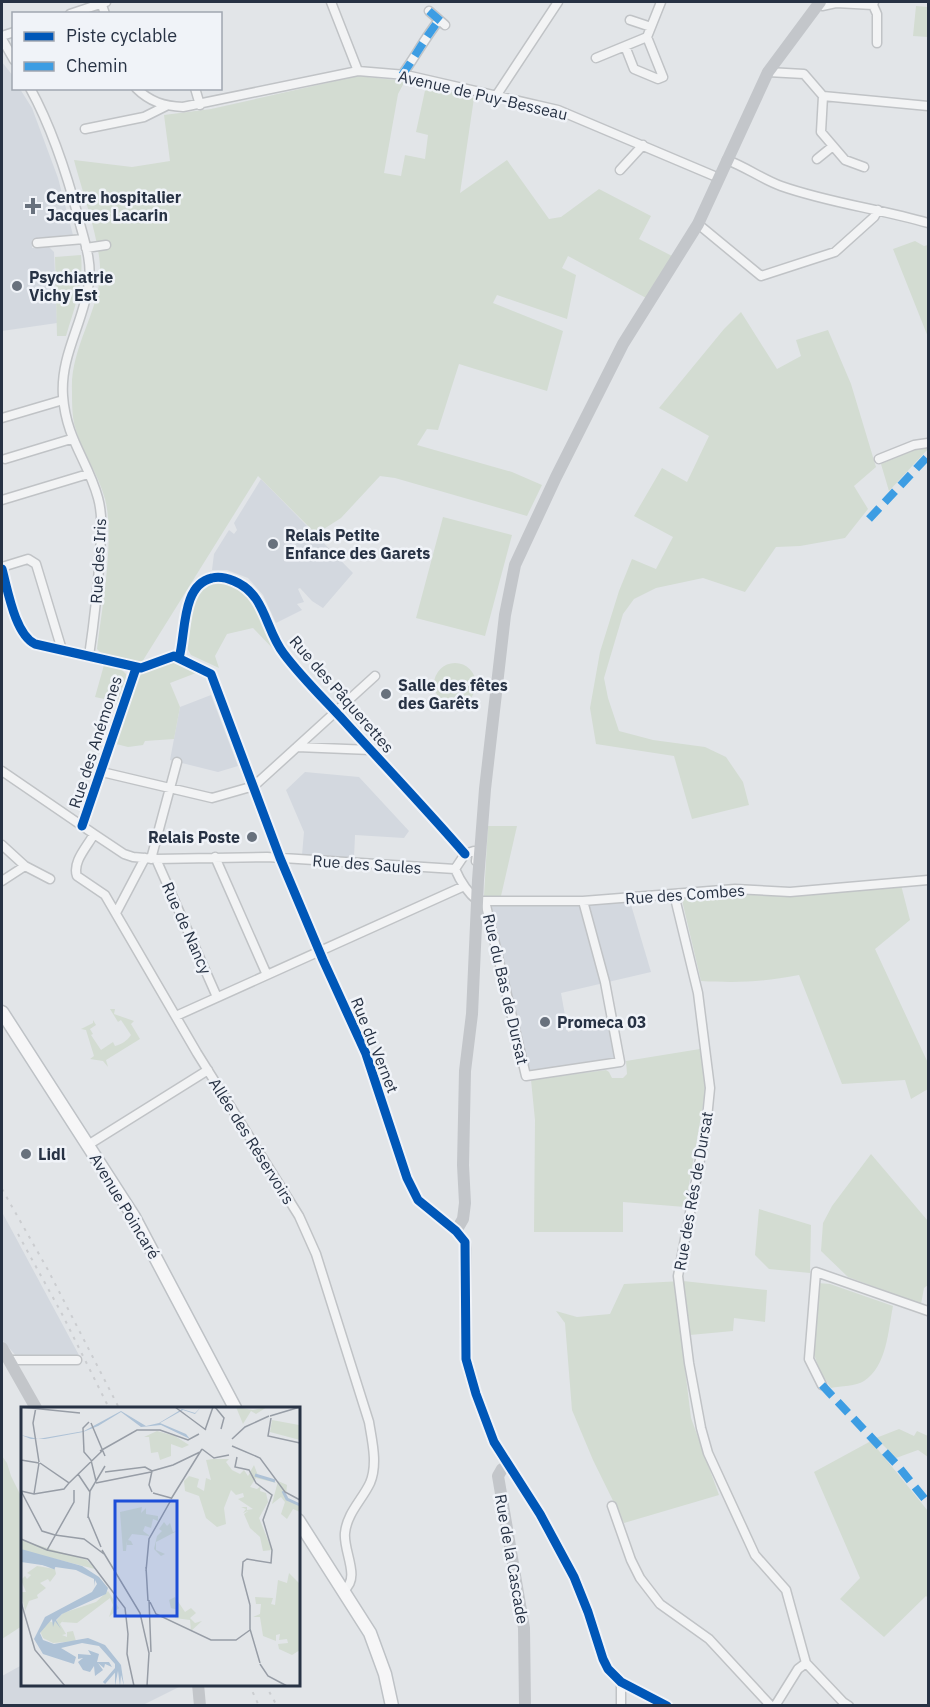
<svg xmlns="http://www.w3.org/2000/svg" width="930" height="1707" font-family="'IBM Plex Sans',sans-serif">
<rect width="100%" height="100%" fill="#e2e5e8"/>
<!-- built -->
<path fill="#d3d8df" d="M2,62L13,76L14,88L20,89L32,108L58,178L73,235L32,240V248L49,247L54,252L57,323L2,331Z
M261,479L353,573L323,608L312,601L300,588L298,589L304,602L297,604L302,610L276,623L263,595L248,578L227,570H212L214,554L229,530L234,534L237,530L234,523Z
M211,695L238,766L218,772L170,760L180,707Z
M305,772L359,777L409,831L404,838L355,835L354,858L302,855L304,832L286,790Z
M629,898L651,972L561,993L568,1032L613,1021L620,1062L526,1076L485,901Z
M2,1212L80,1357L18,1358L2,1340Z
M22,1665V1684L183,1685L143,1705H2V1676Z"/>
<!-- green -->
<path fill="#d3dcd2" d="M916,6L928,7V37L913,36Z
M358,76L405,81L398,94L384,173L401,176L405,155L425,159L428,135L416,132L426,86L474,98L460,193L507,160L549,219L561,217L599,189L651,216L639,239L674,257L648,299L568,256L562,268L576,275L567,319L497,295L493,303L563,331L547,391L459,364L438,430L427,429L417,445L512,472L542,485L527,516L395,478L380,476L341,518L316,534L258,476L142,662L102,654L97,649C102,608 115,537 105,499C98,473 82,452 75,427C72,416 72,402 72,391C70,350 97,315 100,276C102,244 82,192 74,160L132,167L170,161L164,115L211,109Z
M915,241L924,246L928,245V337L893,249Z
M81,255C84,284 74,309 66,336H57L55,257Z
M741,312L777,369L801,356L796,340L828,330L851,384L876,467L854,486L868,509L845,538L800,546L776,547L745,592L703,578L656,588L634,599L623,614L604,678L608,698L619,731L653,740L705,747L726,757L743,782L749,805L692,819L674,756L596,744L590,708L600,652L619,591L632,559L656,569L673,537L634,516L662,468L687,482L709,436L659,408L724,329Z
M928,447V449L889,491L881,464L913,449Z
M443,517L512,535L485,636L416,618Z
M213,582C231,581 244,590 255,604L280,656L253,628L227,634L215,656L219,668L191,655L187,648L194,599L204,587Z
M166,662H172L196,673L170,683L180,707L174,739L145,741L143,745L128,747L116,744L139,676L141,673Z
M434 684a21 21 0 1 1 42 0a21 21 0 1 1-42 0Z
M104,665L121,669L126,674V679L118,702L95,697Z
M488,826H517L501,896H484Z
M901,885L910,920L875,949L928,1063V1089L911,1099L905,1080L842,1084L799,975C763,982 738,983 701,981L681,896L733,891Z
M110,1009H115L114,1014L134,1021L131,1024L140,1039L106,1060L108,1067L103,1061L90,1059L94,1056L86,1030L81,1029L93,1023V1020L96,1025L90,1029L93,1034L91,1035L101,1050L113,1042L115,1046C122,1044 127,1041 131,1035L121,1020L118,1022Z
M700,1049L706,1088L685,1207L623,1202V1232H534L535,1120L531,1080L606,1070L609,1072L612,1078H623L627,1074L626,1061Z
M871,1154L928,1221V1285L924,1288L921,1304L848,1277L821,1251L823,1223L832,1206Z
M759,1209L811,1225L810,1273L769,1269L755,1255Z
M683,1281L767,1290L765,1322L734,1318L733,1331L690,1335L685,1303L677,1304L691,1418L719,1495L624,1523L593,1460L572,1410L565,1323L556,1311L577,1317L610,1314L624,1284Z
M818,1283L830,1284L893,1306C888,1331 887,1366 864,1381C856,1386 841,1386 831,1388L820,1371L812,1349Z
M899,1429L914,1436L917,1431L928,1436V1457L918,1450L896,1458L876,1438Z
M871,1441L928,1511V1598L926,1596L884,1637L840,1599L860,1578L814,1472Z
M2,1456L7,1463L11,1476L22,1498V1626L2,1639Z"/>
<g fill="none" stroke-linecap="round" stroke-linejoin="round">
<defs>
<path id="street" d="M101,2L105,14
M331,2L358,71
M873,5L877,14V43
M822,6L836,3L873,5L874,2
M429,11L445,25
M70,14L106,2
M630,20L651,27
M2,36L14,32
M2,39L14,60
M625,46L634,69L658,79L663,77L647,37
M596,58L647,37L661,2
M768,72L804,74L823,96L821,132L845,160L864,167
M402,75C415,57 425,38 439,20
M30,88C53,130 67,174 79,220C84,240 92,261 89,282C84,322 60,355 63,396C66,439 88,461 98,498C103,516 101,535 100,553C98,587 94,622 89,656
M136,88C150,102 164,106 183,107L358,71L406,75L558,110L719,178
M195,88L200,105
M496,96L558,2
M823,96L928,106
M85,129L144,117L166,106
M817,159L833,146
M727,160C746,167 762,179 781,186C829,203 880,209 928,223
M620,170L643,145
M698,224L761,276L835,252L874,217L878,210
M37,243L84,239
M86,248L106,245
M2,418L63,400
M5,459L71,439
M879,459L914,445L928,443
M2,500L88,474
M2,567L28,559L36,564L62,650
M2,569C8,591 15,634 35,644L141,668L174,656L211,674L280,858L323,960L366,1054L407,1178L418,1200L456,1231
M179,658C186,634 181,585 212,578C219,576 227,578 234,581C266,594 265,630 284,654C302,678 325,700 345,722C385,766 426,809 465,854
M297,747L371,750
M2,771L94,834L124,854L133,857L156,859L267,857L455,869
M102,772L212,798L254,786L375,676
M82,826L136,668
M94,834C87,847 72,862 77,876L105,895L197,1053L299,1216L316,1254L369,1422C372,1441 378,1464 370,1483C362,1500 347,1513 345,1533C343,1551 361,1578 344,1590
M2,845L25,866L50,879
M215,857L267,975
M151,859L177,762
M156,859L217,997
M476,861L477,854L474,851L465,854L455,869C461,883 467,892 478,901H583L735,889L790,892L928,880
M2,881L25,866
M674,894L698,993L710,1088L706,1128L678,1276L689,1363L701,1428L708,1453L755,1555L786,1590L806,1663L798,1669L775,1706
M485,901L526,1076L620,1062L605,982L583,901
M116,913L145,858
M176,1016L462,887
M88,1145L208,1070
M9,1360H77
M822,1385L809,1359L816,1272L928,1311
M612,1506L631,1560L640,1578L660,1604L709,1639L771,1706
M806,1663L843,1702L849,1706
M621,1706V1682"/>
<path id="primary" d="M2,1012L134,1217L235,1408
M298,1520L370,1633L385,1674L392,1706"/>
</defs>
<!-- street casing -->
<use href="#street" stroke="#c0c3c6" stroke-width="11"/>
<!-- primary casing -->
<use href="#primary" stroke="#bec2c6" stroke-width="15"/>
<!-- street -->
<use href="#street" stroke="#f2f3f4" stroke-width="8"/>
<!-- secondary -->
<path stroke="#c3c6ca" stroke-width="12" d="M2,1348L36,1408
M508,1466L502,1469L498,1476L524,1628L525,1706
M198,1684L200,1706
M667,1706L621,1682L608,1669L603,1659L588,1612L574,1577L540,1514L494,1442L476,1394L466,1359V1249L465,1242L456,1231L463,1219L465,1203L463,1165L465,1071L472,1014L478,880L485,789L505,615L515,565L556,477L623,344L698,224L768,72L820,2"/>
<!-- primary -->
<use href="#primary" stroke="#f6f6f7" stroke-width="12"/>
<!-- rail -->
<path stroke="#cbcdd0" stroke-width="2" stroke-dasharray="3 6" stroke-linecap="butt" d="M2,1189L48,1270L119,1408
M18,1234L62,1314L109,1408
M249,1684L259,1706
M265,1684L277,1706"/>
<!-- quiet -->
<path stroke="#3d9de3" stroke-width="8" stroke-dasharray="15 8" stroke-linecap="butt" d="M429,11L445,25
M402,75C415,57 425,38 439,20
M869,519L928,456
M822,1385L898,1466L928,1503"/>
<defs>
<path id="cycleway" d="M2,569C8,591 15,634 35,644L141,668L174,656L211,674L280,858L323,960L366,1054L407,1178L418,1200L456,1231L465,1242L466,1359L476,1394L494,1442L540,1514L574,1577L588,1612L603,1659L608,1669L621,1682L667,1706
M179,658C186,634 181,585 212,578C219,576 227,578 234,581C266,594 265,630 284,654C302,678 325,700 345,722C385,766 426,809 465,854
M82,826L136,668"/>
</defs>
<!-- cycleway casing -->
<use href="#cycleway" stroke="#f0f3f8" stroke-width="13"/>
<!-- cycleway -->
<use href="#cycleway" stroke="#0057b8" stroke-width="9"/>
</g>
<!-- markers -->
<g fill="#68717d" stroke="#f0f3f8" stroke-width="2">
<path d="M30 197h6v6h6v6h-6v6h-6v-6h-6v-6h6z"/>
<circle cx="17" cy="286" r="6"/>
<circle cx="273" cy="544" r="6"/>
<circle cx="386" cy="694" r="6"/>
<circle cx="252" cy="837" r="6"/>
<circle cx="545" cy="1022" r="6"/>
<circle cx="26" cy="1154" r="6"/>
</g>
<g text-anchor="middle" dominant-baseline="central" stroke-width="5" stroke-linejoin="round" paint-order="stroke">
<!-- street labels -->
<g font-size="16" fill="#273244" stroke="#f0f3f8">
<text transform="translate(483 95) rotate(13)">Avenue de Puy-Besseau</text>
<text transform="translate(98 561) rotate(-87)">Rue des Iris</text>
<text transform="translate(342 694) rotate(49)">Rue des Pâquerettes</text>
<text transform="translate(95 742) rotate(-72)">Rue des Anémones</text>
<text transform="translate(367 864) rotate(4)">Rue des Saules</text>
<text transform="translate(685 894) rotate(-4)">Rue des Combes</text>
<text transform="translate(187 928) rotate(66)">Rue de Nancy</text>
<text transform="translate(506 989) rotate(77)">Rue du Bas de Dursat</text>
<text transform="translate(375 1045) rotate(68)">Rue du Vernet</text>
<text transform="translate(252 1141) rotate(58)">Allée des Réservoirs</text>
<text transform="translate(693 1191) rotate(-80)">Rue des Rés de Dursat</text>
<text transform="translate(125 1206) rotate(59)">Avenue Poincaré</text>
<text transform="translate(512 1559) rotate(80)">Rue de la Cascade</text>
</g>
<!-- poi labels -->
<g font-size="16" font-weight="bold" fill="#273244" stroke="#f0f3f8" text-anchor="start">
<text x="46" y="197">Centre hospitalier<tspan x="46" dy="18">Jacques Lacarin</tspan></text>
<text x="29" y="277">Psychiatrie<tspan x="29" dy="18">Vichy Est</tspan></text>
<text x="285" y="535">Relais Petite<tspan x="285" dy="18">Enfance des Garets</tspan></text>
<text x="398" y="685">Salle des fêtes<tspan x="398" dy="18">des Garêts</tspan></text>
<text x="240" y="837" text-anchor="end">Relais Poste</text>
<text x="557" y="1022">Promeca 03</text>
<text x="38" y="1154">Lidl</text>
</g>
</g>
<!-- overview -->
<g transform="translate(21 1407)">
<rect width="279" height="279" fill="#e2e5e8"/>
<path d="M215,0L232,3L246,0L235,7L230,4L222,17ZM251,13L278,18L279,33L249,25ZM136,24L154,29L168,38L161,41L150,37V49L139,53L137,45L130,46L128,30H123ZM192,52H208L205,55L211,63L219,67L223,63L227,69L233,58L238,71H249L255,76L235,71L229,80L236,82L240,79L239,84L245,86L247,95L238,111L251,143L242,144L239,130L229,121L223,107L227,104L222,106L225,102L220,100H226V103L232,102L217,92L223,90L222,86L215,88L210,83L203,101L205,117L196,120L185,111L178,89L164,84L163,74L168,69L178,72L176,80L183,84L185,71L190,73L185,53ZM257,74L266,78L265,88L270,94L279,97V105L272,102L266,112L260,107L264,95L260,90L251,97ZM121,100L120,106L125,101V107L137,109V114L132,112L130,121L124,119L122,124L129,129L111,127L107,133L110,134L112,138H106V134L105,144H102L99,105ZM143,115L146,119L149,116L152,125L156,124L135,135V143L144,147L140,149L133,142L136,129L141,124L138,122ZM0,133L66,153L74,162L7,145L0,142ZM16,159L34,162L35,167L29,175L27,172L19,176L25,181L16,188L17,191L8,194L4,204L0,185H5L0,173L4,169L6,172L10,168L6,166ZM268,166L278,176L279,172V243L271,248L258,242L257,237L267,236L266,232L258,233L259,227L255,228V234L242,229L239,210H232L239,207L240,197H235L234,190L252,191L250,197L254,198L257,173L266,176ZM87,184L98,201L88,210L92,198L89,191L56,216L41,215L45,210L39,217L45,227L41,228L46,230V225L52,224L55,234L32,236L22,231L19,224L28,214L33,216L42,206L75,195ZM154,190L164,205L170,201L175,206L169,211L174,216L181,214L170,224L169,213L154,211L157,203L150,201L148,193Z" fill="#d3dcd2"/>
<path d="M180,0L174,7L162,3L139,16L165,27L169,32L140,18L120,20L100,5L77,19L62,25L24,32H10L0,28L17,32L63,24L100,4L125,19L138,16L161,2L174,6ZM0,142L61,159L78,170L87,181L85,187L41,207L35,213L40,222L34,214L32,220L31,212L19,226L22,233L33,237L67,231L84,238L100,258L103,279L100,268L99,279L97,264L94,279V257L78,239L61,236L40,241L55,250L53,257L22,247L13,232L24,210L71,185L76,177L74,173L73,179V172L55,163L0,155ZM67,243L78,247L76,255H88L91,260L84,257L83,261L77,256L82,263L74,269L73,259L69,265L62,263L57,255L62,251L57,252V247L70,248Z" fill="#aec2d6"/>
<path fill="none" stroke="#aec2d6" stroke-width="3" d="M234,68L254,74M262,84L266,92L279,98M0,148L34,161M83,276L96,261"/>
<path fill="none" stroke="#979da6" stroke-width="1.5" d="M0,0L59,6M15,0L12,16L18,55M154,0L185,23M194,0L203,11L200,22M249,9L279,0M250,11L247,29L279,36M68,15L62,21L63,45L70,53L75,74M70,16L84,49M184,23L192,0M211,32L224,20L248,9M211,39L239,51L264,85L279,93M181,42L193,51L208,48M79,44L116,23H139L167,33L178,27M216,50L214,60L228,63L235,76L251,88L242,113L251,143L250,156L226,152L222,155L221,168L229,198M0,53L18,56M131,64L152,58L179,45M131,64L128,78L131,85M84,65L124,60L131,64M57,67L69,85M48,76L82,43M75,76L130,65M0,84L13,87L43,82L48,76L19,56M0,84L21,124L34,128M132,86L150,91M13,87L18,56M150,92L181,42M67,109L80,140M67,111L69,84L84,59M34,128L63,132L83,147M0,132L26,143L53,95V83M26,143L67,152M81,143L119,206L128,246L126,279M67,152L104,201L107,227M125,160L127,194M125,164L128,132L150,93M128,193L130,245M0,195L14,243L44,279M129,195L135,207L190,233H215L229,223M229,198V222L239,256M107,227L106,247L113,279M239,257L247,269L266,279"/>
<path fill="#1d4ed8" fill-opacity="0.15" stroke="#1d4ed8" stroke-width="3" d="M94,94H156V209H94Z"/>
<rect width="279" height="279" fill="none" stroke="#273244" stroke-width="3"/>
</g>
<!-- border -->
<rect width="930" height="1707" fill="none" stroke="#273244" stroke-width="6"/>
<!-- legend -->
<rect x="12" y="12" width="210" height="78" fill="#f0f3f8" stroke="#a0a6b0" stroke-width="1.5"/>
<rect x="24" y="32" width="30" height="9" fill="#0057b8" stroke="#a0a6b0" stroke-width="1.5"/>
<text x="66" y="42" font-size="18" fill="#273244">Piste cyclable</text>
<rect x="24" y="62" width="30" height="9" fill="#3d9de3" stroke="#a0a6b0" stroke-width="1.5"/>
<text x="66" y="72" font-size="18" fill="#273244">Chemin</text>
</svg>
